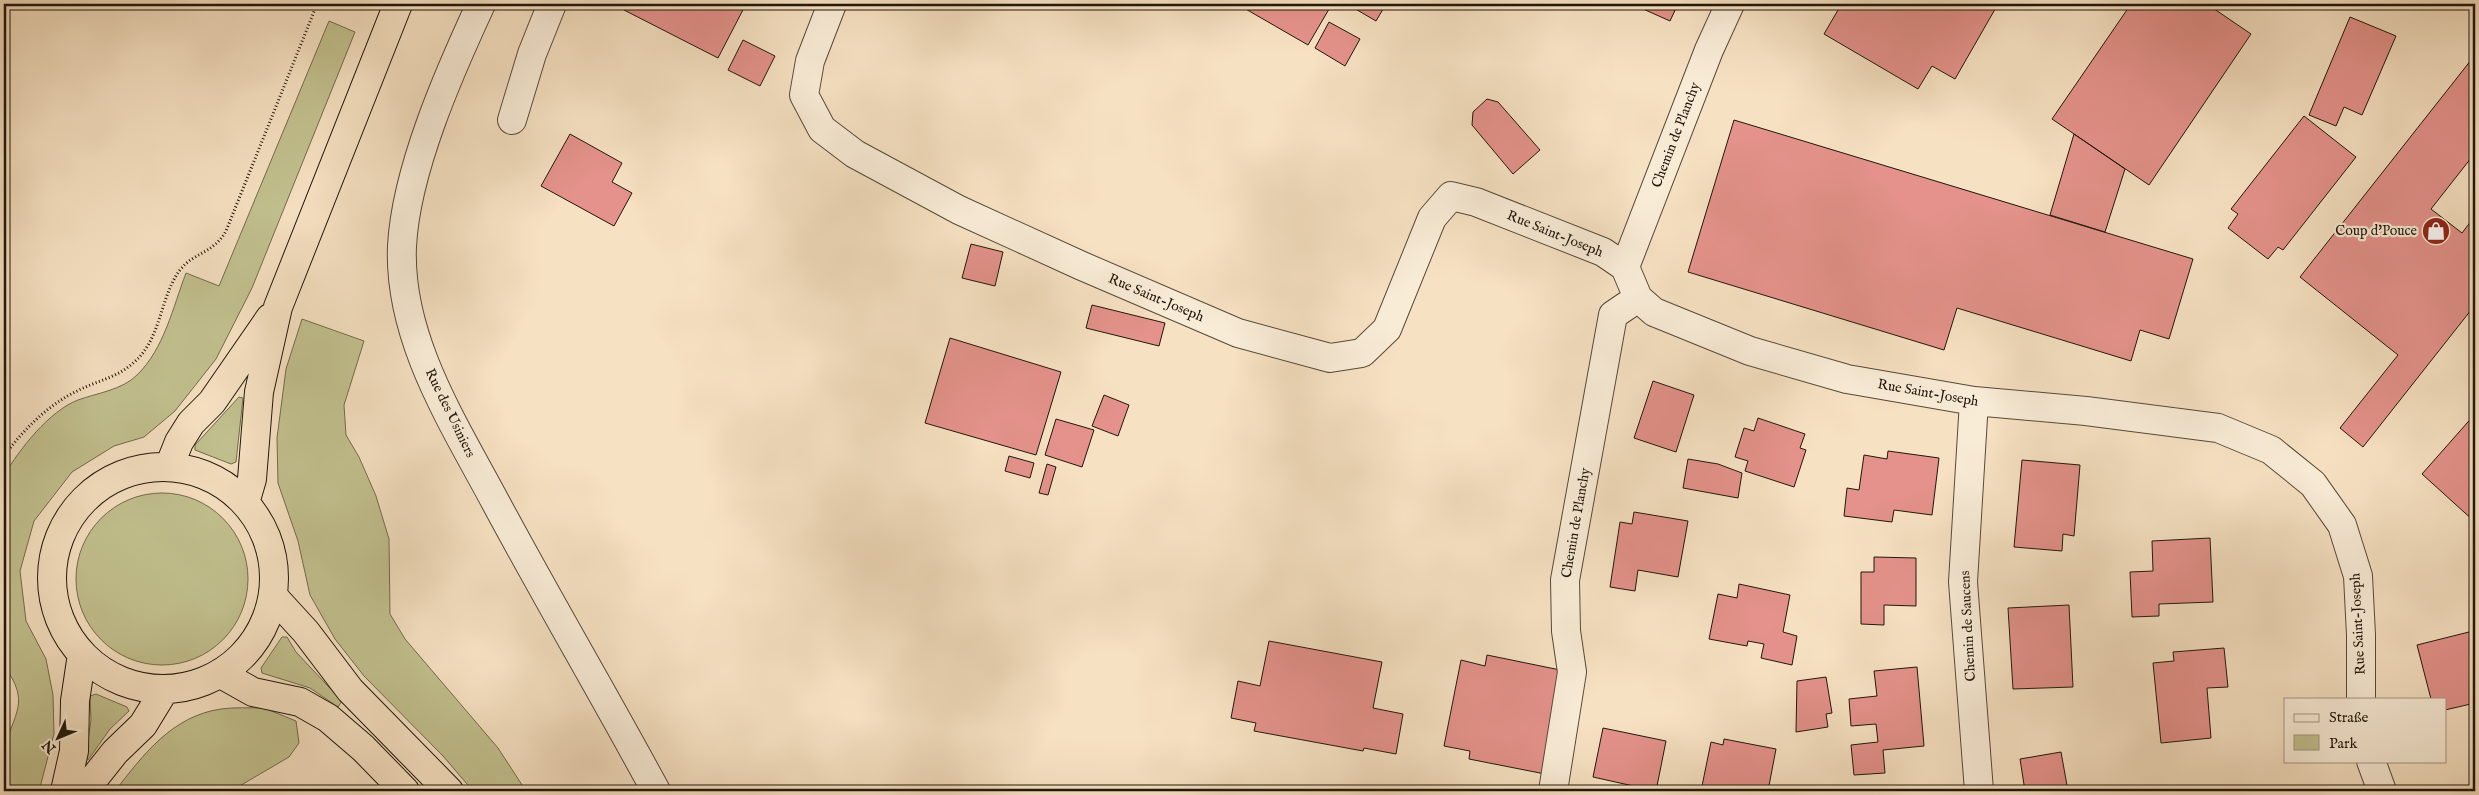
<svg xmlns="http://www.w3.org/2000/svg" width="2479" height="795" font-family="'IM FELL English',serif">
<rect width="100%" height="100%" fill="#f6e1c2"/>
<filter id="stains"><feTurbulence type="fractalNoise" baseFrequency=".004" numOctaves="4"/><feColorMatrix values="0 0 0 0 .2 0 0 0 0 .09 0 0 0 0 .02 0 0 0 .5 -.17"/></filter>
<radialGradient id="worn" r=".72"><stop offset=".6" stop-color="#630" stop-opacity="0"/><stop offset="1" stop-color="#630" stop-opacity=".3"/></radialGradient>
<!-- green -->
<path fill="#c2c18f" stroke="#716c4d" d="M329,21L355,32L252,288L216,359L175,411L144,437L114,446L72,472L34,521L20,571L26,621L46,659L53,695L54,734L39,791H4C4,778 1,761 4,749C14,713 31,702 4,666V475C20,449 49,411 78,400C97,393 122,390 137,375C164,349 173,307 186,273L219,286Z
M302,319L364,341L344,405L346,435L359,457L376,496L389,539L390,614L405,639L498,748L526,791H473L443,756L364,676L335,639L310,595L298,541L278,483L277,438L286,369Z
M239,397L243,398L236,462L231,464L195,450V445Z
M76 579a86 86 0 1 1 172 0a86 86 0 1 1-172 0Z
M282,637H287L296,652L342,701L338,707L310,688L262,673L261,668Z
M96,694L127,707L129,711L110,729L88,760L85,759L91,720L90,696Z
M264,708L296,721L299,743L289,757L231,791H115C143,755 172,716 221,709C235,707 250,708 264,708Z"/>
<!-- building -->
<path fill="#e4928b" stroke="#20170b" d="M628,4H746L718,58L624,10Z
M1237,4H1332L1308,45Z
M1347,4H1386L1376,21Z
M1632,4H1678L1670,21Z
M1827,4H1998L1955,79L1932,66L1918,89L1824,34L1838,10Z
M2131,4H2207L2251,34L2149,185L2052,119Z
M2350,17L2396,36L2362,115L2344,107L2336,126L2309,115Z
M1329,22L1360,39L1345,66L1315,48Z
M743,40L775,56L760,86L728,70Z
M2475,55V153L2431,209L2462,233L2475,216V305L2363,447L2340,428L2398,355L2300,277Z
M1487,99L1498,102L1540,150L1513,174L1472,125L1473,112Z
M2304,116L2356,157L2283,250L2278,247L2268,259L2228,228L2238,214L2231,209Z
M1734,120L2193,259L2169,339L2140,330L2131,361L1957,308L1944,350L1688,272Z
M570,134L622,163L612,182L632,193L614,226L541,186Z
M2074,134L2125,169L2105,232L2050,215Z
M971,244L1003,252L995,286L962,278Z
M1092,305L1165,323L1159,346L1086,328Z
M950,338L1061,372L1036,455L925,423Z
M1653,381L1694,395L1676,452L1634,438Z
M1104,395L1129,405L1118,436L1092,426Z
M2475,414V522L2422,474Z
M1758,418L1805,434L1800,448L1806,450L1794,487L1745,471L1748,461L1735,457L1744,428L1754,431Z
M1056,419L1094,430L1082,467L1045,455Z
M1888,451L1939,458L1932,515L1894,510L1892,522L1844,516L1847,488L1859,490L1864,455L1887,459Z
M1009,456L1034,463L1030,478L1005,471Z
M1688,459L1718,464L1742,473L1738,498L1683,488Z
M2022,460L2080,465L2074,536L2063,534L2062,551L2014,547Z
M1047,464L1056,467L1048,495L1039,493Z
M1634,512L1688,521L1678,577L1638,570L1635,591L1610,587L1620,522L1632,524Z
M2210,538L2213,602L2159,604V616L2132,617L2130,572L2153,571L2152,541Z
M1874,557L1916,558V606L1884,605V625L1861,624V572H1874Z
M1739,584L1790,595L1783,632L1797,636L1792,665L1761,658L1764,644L1748,641L1747,646L1709,639L1718,594L1737,598Z
M2069,605L2073,687L2013,689L2008,608Z
M2473,631L2475,640V703L2445,710V699H2431L2417,645Z
M1269,641L1382,662L1373,708L1403,714L1396,754L1364,748L1363,751L1254,731L1256,723L1231,718L1238,681L1260,686Z
M2224,648L2228,687L2207,688L2211,738L2161,743L2153,663L2174,661L2173,652Z
M1487,655L1565,671L1545,774L1469,759L1470,751L1444,746L1461,660L1485,666Z
M1917,667L1924,746L1883,750L1885,773L1854,775L1851,745L1878,742L1876,724L1851,726L1849,699L1877,696L1874,671Z
M1826,677L1832,713L1826,714L1828,727L1796,732L1797,681Z
M1603,728L1666,741L1656,791L1593,777Z
M1724,739L1776,749L1768,791H1701L1711,742L1723,745Z
M2061,752L2068,791H2025L2020,759Z"/>
<g fill="none" stroke-linecap="round" stroke-linejoin="round">
<defs>
<path id="minor" d="M481,4C449,73 406,170 402,246C398,339 454,424 496,503C548,600 604,695 656,791
M832,4L810,61L804,95L822,129L855,154L959,210L1082,266L1238,333L1330,358L1362,353L1387,329L1432,218L1451,196L1476,202L1603,252L1625,267L1638,298L1654,312L1750,351L1847,379L1974,401L2086,411L2218,428L2271,450L2313,484L2342,525L2358,576L2361,635V699
M512,120L532,54L552,4
M1625,267L1709,50L1730,4
M1974,401L1963,582L1979,791
M2371,761L2382,791
M1553,791L1572,672L1566,631L1565,580L1613,315L1638,298"/>
<path id="trunk" d="M169,467L179,442L191,423L212,402L270,318
M52 578a111 111 0 1 1 222 0a111 111 0 1 1-222 0Z
M245,503L252,479L259,392L278,307L398,4
M274,597L306,632L350,690L449,791
M221,674L253,692L300,702L328,718L363,748L405,791
M65,791L74,751L75,701L82,654
M84,791L115,752L143,725L165,689"/>
</defs>
<!-- minor casing -->
<use href="#minor" stroke="#564a39" stroke-width="30"/>
<!-- trunk casing -->
<use href="#trunk" stroke="#20170b" stroke-width="30"/>
<!-- path -->
<path stroke="#20170b" stroke-width="3" stroke-dasharray="1 2.5" stroke-linecap="butt" d="M4,456C23,430 48,405 77,391C96,381 116,378 132,364C162,340 159,298 180,270C194,252 213,254 226,231L317,4"/>
<!-- minor -->
<use href="#minor" stroke="#f9ecd7" stroke-width="28"/>
<!-- trunk -->
<use href="#trunk" stroke="#f6e1c2" stroke-width="28"/>
</g>
<!-- icons -->
<defs>
<symbol id="shop-disc" viewBox="-11 -11 22 22"><circle r="9.5" fill="#8f2418" stroke="#f9ecd7"/><path d="M-5-2.5h2.3a2.7 3.5 0 0 1 5.4 0H5L5.5 6h-11ZM-1.5-2.5h3a1.5 2.3 0 0 0-3 0Z" fill="#fff"/></symbol>
</defs>
<g fill-rule="evenodd">
<use href="#shop-disc" x="2420" y="215" width="32" height="32"/>
</g>
<g text-anchor="middle" dominant-baseline="central" stroke-width="4.5" stroke-linejoin="round" paint-order="stroke">
<!-- street labels -->
<g font-size="14" fill="#20170b" stroke="#f9ecd7">
<text transform="translate(1676 135) rotate(-69)">Chemin de Planchy</text>
<text transform="translate(1555 234) rotate(22)">Rue Saint-Joseph</text>
<text transform="translate(1156 298) rotate(23)">Rue Saint-Joseph</text>
<text transform="translate(1928 393) rotate(10)">Rue Saint-Joseph</text>
<text transform="translate(450 413) rotate(64)">Rue des Usiniers</text>
<text transform="translate(1576 523) rotate(-80)">Chemin de Planchy</text>
<text transform="translate(2358 624) rotate(-93)">Rue Saint-Joseph</text>
<text transform="translate(1968 626) rotate(-93)">Chemin de Saucens</text>
</g>
<!-- poi labels -->
<g font-size="14" fill="#20170b" stroke="#f9ecd7" text-anchor="end">
<text x="2417" y="231">Coup d'Pouce</text>
</g>
</g>
<!-- margin -->
<rect width="2479" height="795" fill="none" stroke="#f6e1c2" stroke-width="20"/>
<rect x="5" y="5" width="2469" height="785" fill="none" stroke="#20170b" stroke-width="2.5"/>
<rect x="10" y="10" width="2459" height="775" fill="none" stroke="#20170b"/>
<!-- legend -->
<rect x="2284" y="698" width="162" height="65" fill="#f9ecd7" stroke="#a29785"/>
<rect x="2294" y="714" width="25" height="8" fill="#f9ecd7" stroke="#a29785"/>
<text x="2329" y="722" font-size="15" fill="#20170b">Straße</text>
<rect x="2294" y="735" width="25" height="15" fill="#c2c18f" stroke="#a29785"/>
<text x="2329" y="748" font-size="15" fill="#20170b">Park</text>
<!-- north arrow -->
<g transform="translate(58 738) rotate(226)" stroke="#f9ecd7" stroke-width="4" paint-order="stroke">
<path d="M0-4L9 19L0 12L-9 19Z" fill="#20170b"/>
<text y="-8" font-size="14" font-weight="bold" text-anchor="middle" fill="#20170b">N</text>
</g>
<rect width="100%" height="100%" filter="url(#stains)"/>
<rect width="100%" height="100%" fill="url(#worn)"/>
</svg>
